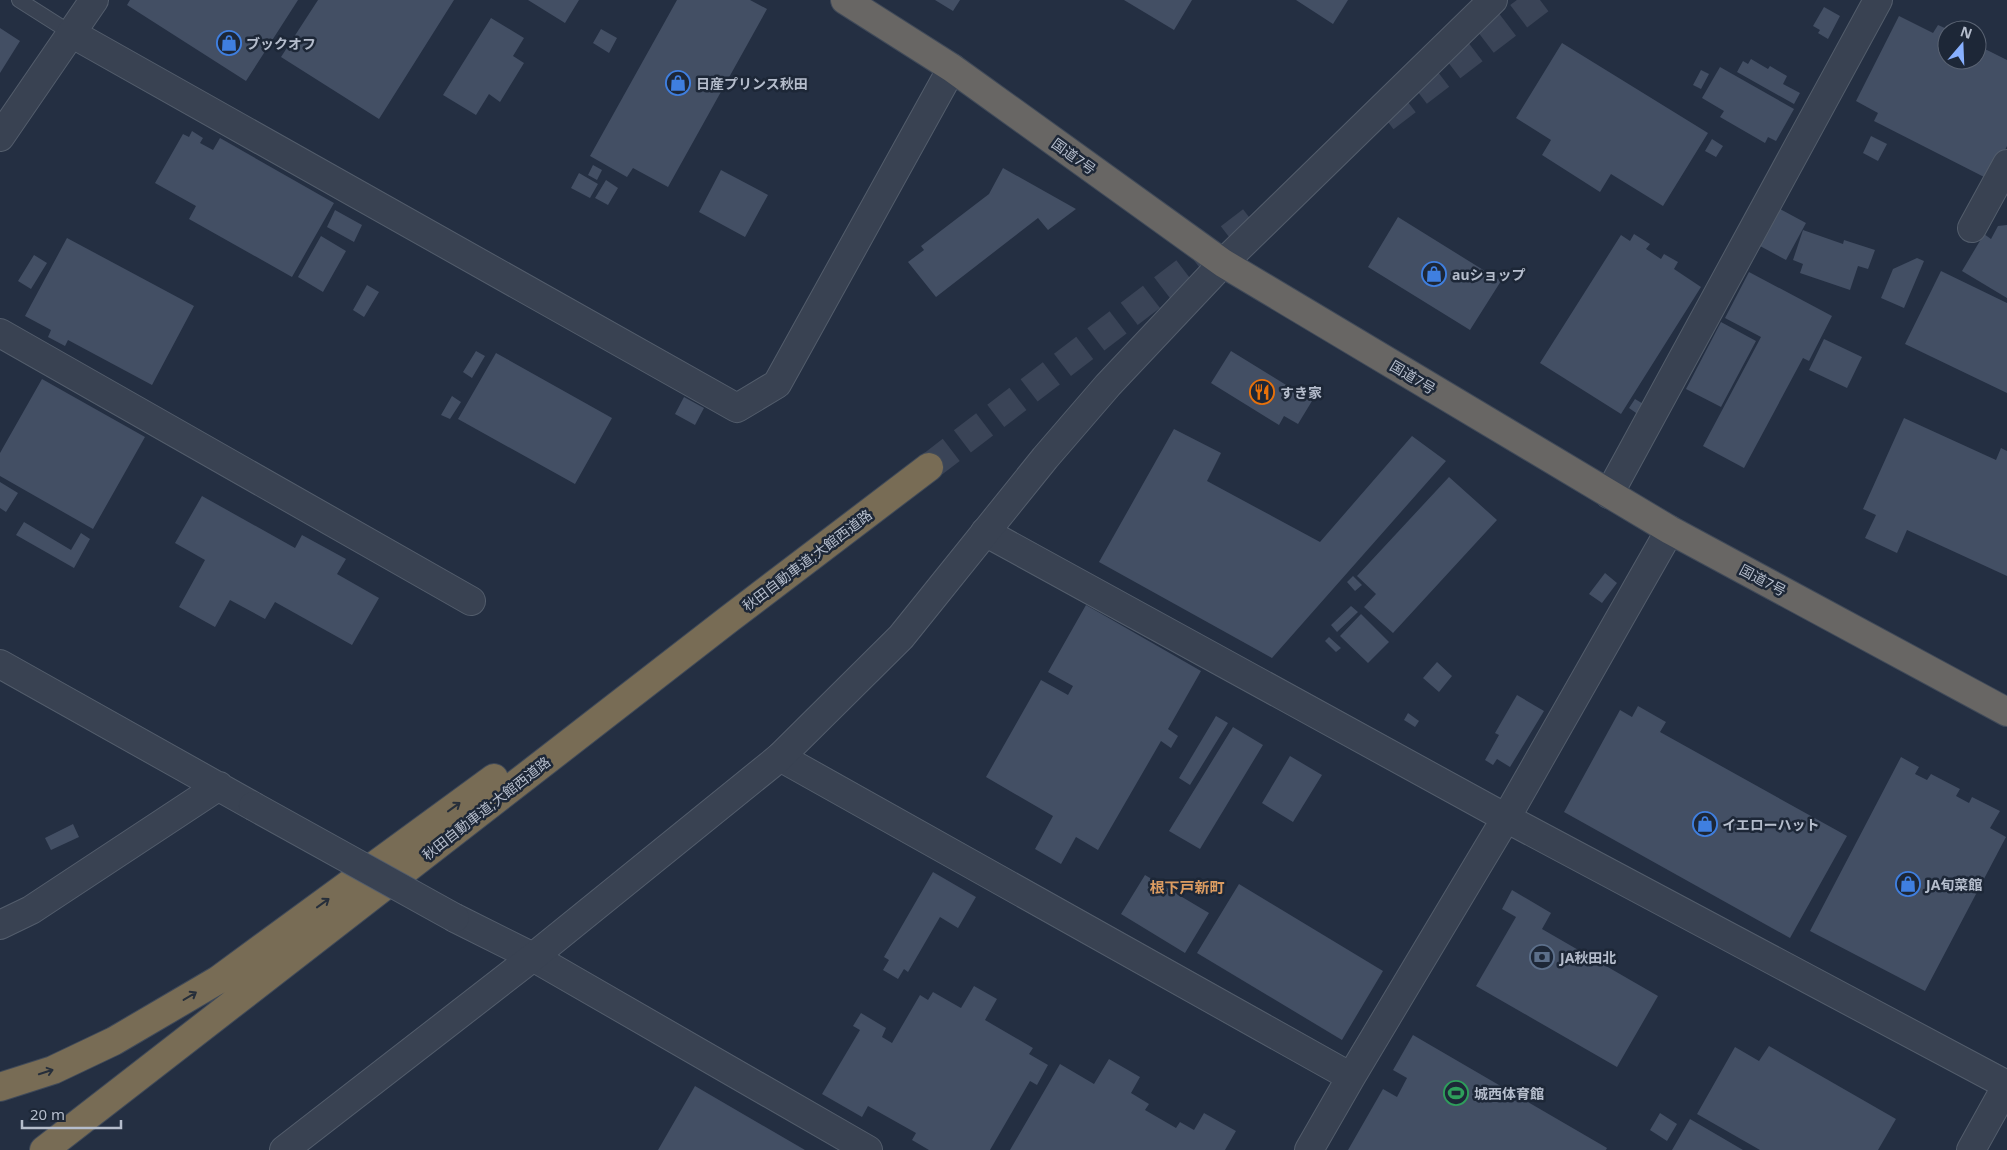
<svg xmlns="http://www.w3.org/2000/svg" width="2007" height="1150" font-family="'Noto Sans','Noto Sans JP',sans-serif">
<rect width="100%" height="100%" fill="#242f42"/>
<!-- building -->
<path fill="#434f64" d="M130,0H298L246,81L127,5Z
M318,0H454L379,119L281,57Z
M528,0H579L565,23Z
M677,0H750L767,9L668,187L633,168L627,177L590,156Z
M935,0H960L953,11Z
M1124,0H1192L1174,30Z
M1296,0H1348L1333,24Z
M1824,7L1840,16L1828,39L1818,33L1820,30L1813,26Z
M1899,16L1933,33L1938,25L1947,29V60H1977V45L2007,60V146L1990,180L1874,121L1878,113L1856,101Z
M491,18L524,38L513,56L524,63L500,102L489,94L476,115L443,95Z
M0,28L20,41L0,73Z
M601,29L617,38L609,53L593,43Z
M1562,43L1708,133L1663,206L1611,174L1600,192L1542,155L1551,140L1516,118Z
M1751,59L1768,69L1770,66L1787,76L1783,84L1800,93L1794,104L1737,72L1743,61L1748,64Z
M1720,67L1794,109L1776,141L1768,137L1765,143L1720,117L1724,111L1702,98Z
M1701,70L1709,74L1701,89L1693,85Z
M192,131L203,138L200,143L213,150L220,138L334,203L292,277L189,219L196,206L155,183L183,134L189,137Z
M1871,136L1887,144L1878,161L1863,153Z
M1712,139L1723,146L1716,157L1705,151Z
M593,165L602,170L597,180L588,175Z
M1003,168L1076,209L1048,230L1038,218L936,297L908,262L924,250L921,246L989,194Z
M721,170L768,195L745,237L699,212Z
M579,173L598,184L590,198L571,188Z
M606,180L618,188L608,205L595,198Z
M1780,209L1806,223L1786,260L1760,246Z
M335,210L362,225L354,242L327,227Z
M1398,217L1501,281L1470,330L1368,267Z
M2007,225V298L1962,271L1984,234L1991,239L1998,226Z
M1803,230L1843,244L1844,240L1875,250L1868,269L1858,266L1850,290L1800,273L1803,264L1793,260Z
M1634,234L1650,244L1646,249L1661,259L1664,254L1678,262L1674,269L1701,287L1621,414L1540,363L1621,235L1630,241Z
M321,236L346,251L323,292L298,277Z
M67,238L194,306L152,385L68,340L65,346L48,337L51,330L25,316Z
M34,255L47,263L31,289L18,281Z
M1917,258L1924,261L1904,308L1881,298L1893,269Z
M1941,271L2007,303V393L1905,344Z
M1749,272L1832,316L1809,361L1803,358L1744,468L1703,446L1761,337L1725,318Z
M367,285L379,292L364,317L353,310Z
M1721,322L1756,341L1721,407L1686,389Z
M1824,339L1862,357L1847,388L1809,370Z
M476,351L485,356L472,378L463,372Z
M1231,351L1312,401L1298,424L1284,416L1279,425L1211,383Z
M496,353L612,418L575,484L458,419Z
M42,379L145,437L93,529L0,476V453Z
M452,396L461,402L450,419L441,415Z
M684,397L704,408L695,425L675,414Z
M1635,399L1645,405L1639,415L1629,408Z
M1904,418L1996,460L2001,448L2007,451V576L1907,530L1897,553L1865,538L1876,515L1863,509Z
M1174,429L1221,453L1207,481L1320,542L1412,436L1446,461L1272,658L1099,562Z
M1449,477L1497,520L1393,633L1364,607L1376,594L1357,576Z
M0,482L18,493L6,512L0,508Z
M202,496L295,548L302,535L346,559L337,574L379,598L352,645L275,602L265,619L230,600L215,627L179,607L205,560L175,543Z
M24,522L71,550L81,533L90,539L74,568L16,535Z
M1605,573L1617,583L1602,603L1589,594Z
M1353,576L1362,585L1355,591L1347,582Z
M1086,605L1201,671L1168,729L1178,736L1171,748L1161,741L1098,850L1076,837L1061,864L1035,849L1053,816L986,777L1041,680L1068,695L1073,686L1048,672Z
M1351,606L1358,612L1337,632L1331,625Z
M1361,614L1389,642L1368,663L1340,636Z
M1329,637L1341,648L1336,652L1325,641Z
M1437,662L1452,676L1439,692L1423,678Z
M1517,695L1544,711L1510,767L1497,759L1493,765L1485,760L1499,735L1495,733Z
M1638,706L1666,722L1660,732L1847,836L1790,938L1564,812L1620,710L1632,717Z
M1408,713L1419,721L1415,727L1404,720Z
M1216,716L1228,723L1190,785L1179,778Z
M1233,727L1263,745L1200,849L1169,831Z
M1290,756L1322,775L1293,822L1262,803Z
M1901,757L1919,767L1915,774L1927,780L1931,774L1960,789L1956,796L1969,803L1972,797L2000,811L1990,828L2006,837L1925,991L1810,931Z
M73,824L79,837L51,850L45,838Z
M933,872L976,897L958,928L940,917L908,972L904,969L898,979L883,970L889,960L884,957Z
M1145,875L1209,913L1185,953L1121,914Z
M1239,884L1383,971L1342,1040L1197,953Z
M1512,890L1551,913L1542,929L1658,996L1617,1067L1476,986L1516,917L1502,909Z
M974,986L997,999L985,1020L1033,1048L1029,1054L1048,1065L1037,1085L1030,1081L990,1150H929L912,1140L916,1133L868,1106L862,1117L822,1094L860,1030L853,1026L861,1013L886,1028L882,1037L892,1043L920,995L928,1000L933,992L961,1008Z
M1413,1035L1607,1148L1606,1150H1348L1383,1089L1397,1097L1407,1078L1393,1070Z
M1769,1046L1896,1119L1878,1150H1760L1697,1114L1735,1047L1759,1061Z
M1109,1059L1140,1077L1131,1093L1149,1104L1145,1110L1176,1128L1180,1122L1194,1130L1204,1113L1236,1131L1225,1150H1010L1060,1064L1094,1084Z
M695,1086L805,1150H658Z
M1660,1113L1677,1124L1667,1141L1650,1130Z
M1690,1119L1743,1150H1672Z"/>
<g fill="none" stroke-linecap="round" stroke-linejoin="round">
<!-- motorway-tunnel -->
<path stroke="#3a4457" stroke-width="28" stroke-dasharray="28 14" stroke-linecap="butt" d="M1385,118L1540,0
M929,467L1260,214"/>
<defs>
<path id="service" d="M19,0L71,33"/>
<path id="minor" d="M71,33L737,408L777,384L952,68
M0,137L94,0
M1972,228L2007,164
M0,333L471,601
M1609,494L1878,0
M985,532L1506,818L2007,1085
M0,664L253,806
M780,757L1351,1077
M455,918L533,957L868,1150
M0,925L31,910L219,786
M1309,1150L1351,1077L1506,818L1670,530
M1971,1150L2007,1085"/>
<path id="tertiary" d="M284,1150L533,957L780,757L901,637L1045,458L1108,385L1223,263L1493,0"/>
<path id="trunk" d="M845,0L952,68L1223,263L1670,530L2007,712"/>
<path id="motorway" d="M0,1087L53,1070L114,1041L218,980L494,778
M44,1150L729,619L929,467"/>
</defs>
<!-- service casing -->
<use href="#service" stroke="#535d6c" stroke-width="16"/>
<!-- minor casing -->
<use href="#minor" stroke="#535d6c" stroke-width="30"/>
<!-- tertiary casing -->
<use href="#tertiary" stroke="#535d6c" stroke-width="30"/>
<!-- trunk casing -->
<use href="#trunk" stroke="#404a59" stroke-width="30"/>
<!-- motorway casing -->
<use href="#motorway" stroke="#404a59" stroke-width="30"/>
<!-- service -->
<use href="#service" stroke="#394252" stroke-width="14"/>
<!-- minor -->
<use href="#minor" stroke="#394252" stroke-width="28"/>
<!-- tertiary -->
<use href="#tertiary" stroke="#394252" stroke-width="28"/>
<!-- trunk -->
<use href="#trunk" stroke="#686664" stroke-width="28"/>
<!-- motorway -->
<use href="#motorway" stroke="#786c55" stroke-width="28"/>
<defs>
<path id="minor-bridge" d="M253,806L455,918"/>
</defs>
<!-- minor-bridge casing -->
<use href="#minor-bridge" stroke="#535d6c" stroke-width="30" stroke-linecap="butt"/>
<!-- minor-bridge -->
<use href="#minor-bridge" stroke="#394252" stroke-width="28"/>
</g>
<!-- one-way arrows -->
<defs><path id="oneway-shaft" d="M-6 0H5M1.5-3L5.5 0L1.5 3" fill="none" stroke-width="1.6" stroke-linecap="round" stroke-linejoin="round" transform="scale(1.25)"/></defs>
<g stroke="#262e3a">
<use href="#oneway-shaft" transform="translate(454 807) rotate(-36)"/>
<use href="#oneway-shaft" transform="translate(323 903) rotate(-36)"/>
<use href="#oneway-shaft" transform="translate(190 996) rotate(-31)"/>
<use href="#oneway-shaft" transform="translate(46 1072) rotate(-18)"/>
</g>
<!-- icons -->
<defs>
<symbol id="shop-ring" viewBox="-11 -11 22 22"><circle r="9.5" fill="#1d2737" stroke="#3f7fe0" stroke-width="1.5"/><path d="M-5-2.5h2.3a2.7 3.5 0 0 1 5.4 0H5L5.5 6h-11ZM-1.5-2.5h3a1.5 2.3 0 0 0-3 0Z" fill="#3f7fe0"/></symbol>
<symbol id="restaurant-ring" viewBox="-11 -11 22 22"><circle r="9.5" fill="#1d2737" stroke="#e8710a" stroke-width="1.5"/><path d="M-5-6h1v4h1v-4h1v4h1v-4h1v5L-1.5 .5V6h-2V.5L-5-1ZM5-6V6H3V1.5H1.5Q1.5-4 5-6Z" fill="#e8710a"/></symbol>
<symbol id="bank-ring" viewBox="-11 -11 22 22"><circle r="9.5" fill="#1d2737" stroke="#5c6f8a" stroke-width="1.5"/><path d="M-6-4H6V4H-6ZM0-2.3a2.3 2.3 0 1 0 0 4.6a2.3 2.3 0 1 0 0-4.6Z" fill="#5c6f8a"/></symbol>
<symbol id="stadium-ring" viewBox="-11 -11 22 22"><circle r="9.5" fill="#1d2737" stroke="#2e9e5b" stroke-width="1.5"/><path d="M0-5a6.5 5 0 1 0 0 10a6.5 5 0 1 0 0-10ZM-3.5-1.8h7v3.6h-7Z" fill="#2e9e5b"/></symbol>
</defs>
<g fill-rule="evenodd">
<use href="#shop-ring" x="215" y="29" width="28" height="28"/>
<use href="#shop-ring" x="664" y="69" width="28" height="28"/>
<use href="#shop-ring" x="1420" y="260" width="28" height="28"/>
<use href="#restaurant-ring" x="1248" y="378" width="28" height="28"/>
<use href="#shop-ring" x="1691" y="810" width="28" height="28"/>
<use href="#shop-ring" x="1894" y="870" width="28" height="28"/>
<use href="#bank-ring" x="1528" y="943" width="28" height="28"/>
<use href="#stadium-ring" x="1442" y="1079" width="28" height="28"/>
</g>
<g text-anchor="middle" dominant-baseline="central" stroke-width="5" stroke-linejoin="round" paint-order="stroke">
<!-- poi labels -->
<g font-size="14" font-weight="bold" fill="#b5bdcc" stroke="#1d2737" text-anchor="start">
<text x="246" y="43">ブックオフ</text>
<text x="696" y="83">日産プリンス秋田</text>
<text x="1452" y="274">auショップ</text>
<text x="1280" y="392">すき家</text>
<text x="1722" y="824">イエローハット</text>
<text x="1926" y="884">JA旬菜館</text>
<text x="1560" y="957">JA秋田北</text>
<text x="1474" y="1093">城西体育館</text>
</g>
<!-- street labels -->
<g font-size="14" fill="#b5bdcc" stroke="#1d2737">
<text transform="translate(1074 156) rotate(36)">国道7号</text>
<text transform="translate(1413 377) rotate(31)">国道7号</text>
<text transform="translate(807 560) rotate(-37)">秋田自動車道;大館西道路</text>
<text transform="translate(1763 580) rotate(28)">国道7号</text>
<text transform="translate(486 808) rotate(-38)">秋田自動車道;大館西道路</text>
</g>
<!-- neighbourhood labels -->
<g font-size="15" font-weight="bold" fill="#dc9c61" stroke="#1d2737">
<text x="1187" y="887">根下戸新町</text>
</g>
</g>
<!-- north arrow -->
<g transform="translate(1962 45) rotate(19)"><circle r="24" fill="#1d2737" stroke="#5a6373"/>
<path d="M0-4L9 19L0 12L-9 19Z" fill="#88b0fe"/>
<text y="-8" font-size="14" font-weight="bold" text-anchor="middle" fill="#b5bdcc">N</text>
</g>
<!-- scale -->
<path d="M22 1120v8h99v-8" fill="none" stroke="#b5bdcc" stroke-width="2.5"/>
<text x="30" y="1120" font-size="15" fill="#b5bdcc" stroke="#1d2737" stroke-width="4" paint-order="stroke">20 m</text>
</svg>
